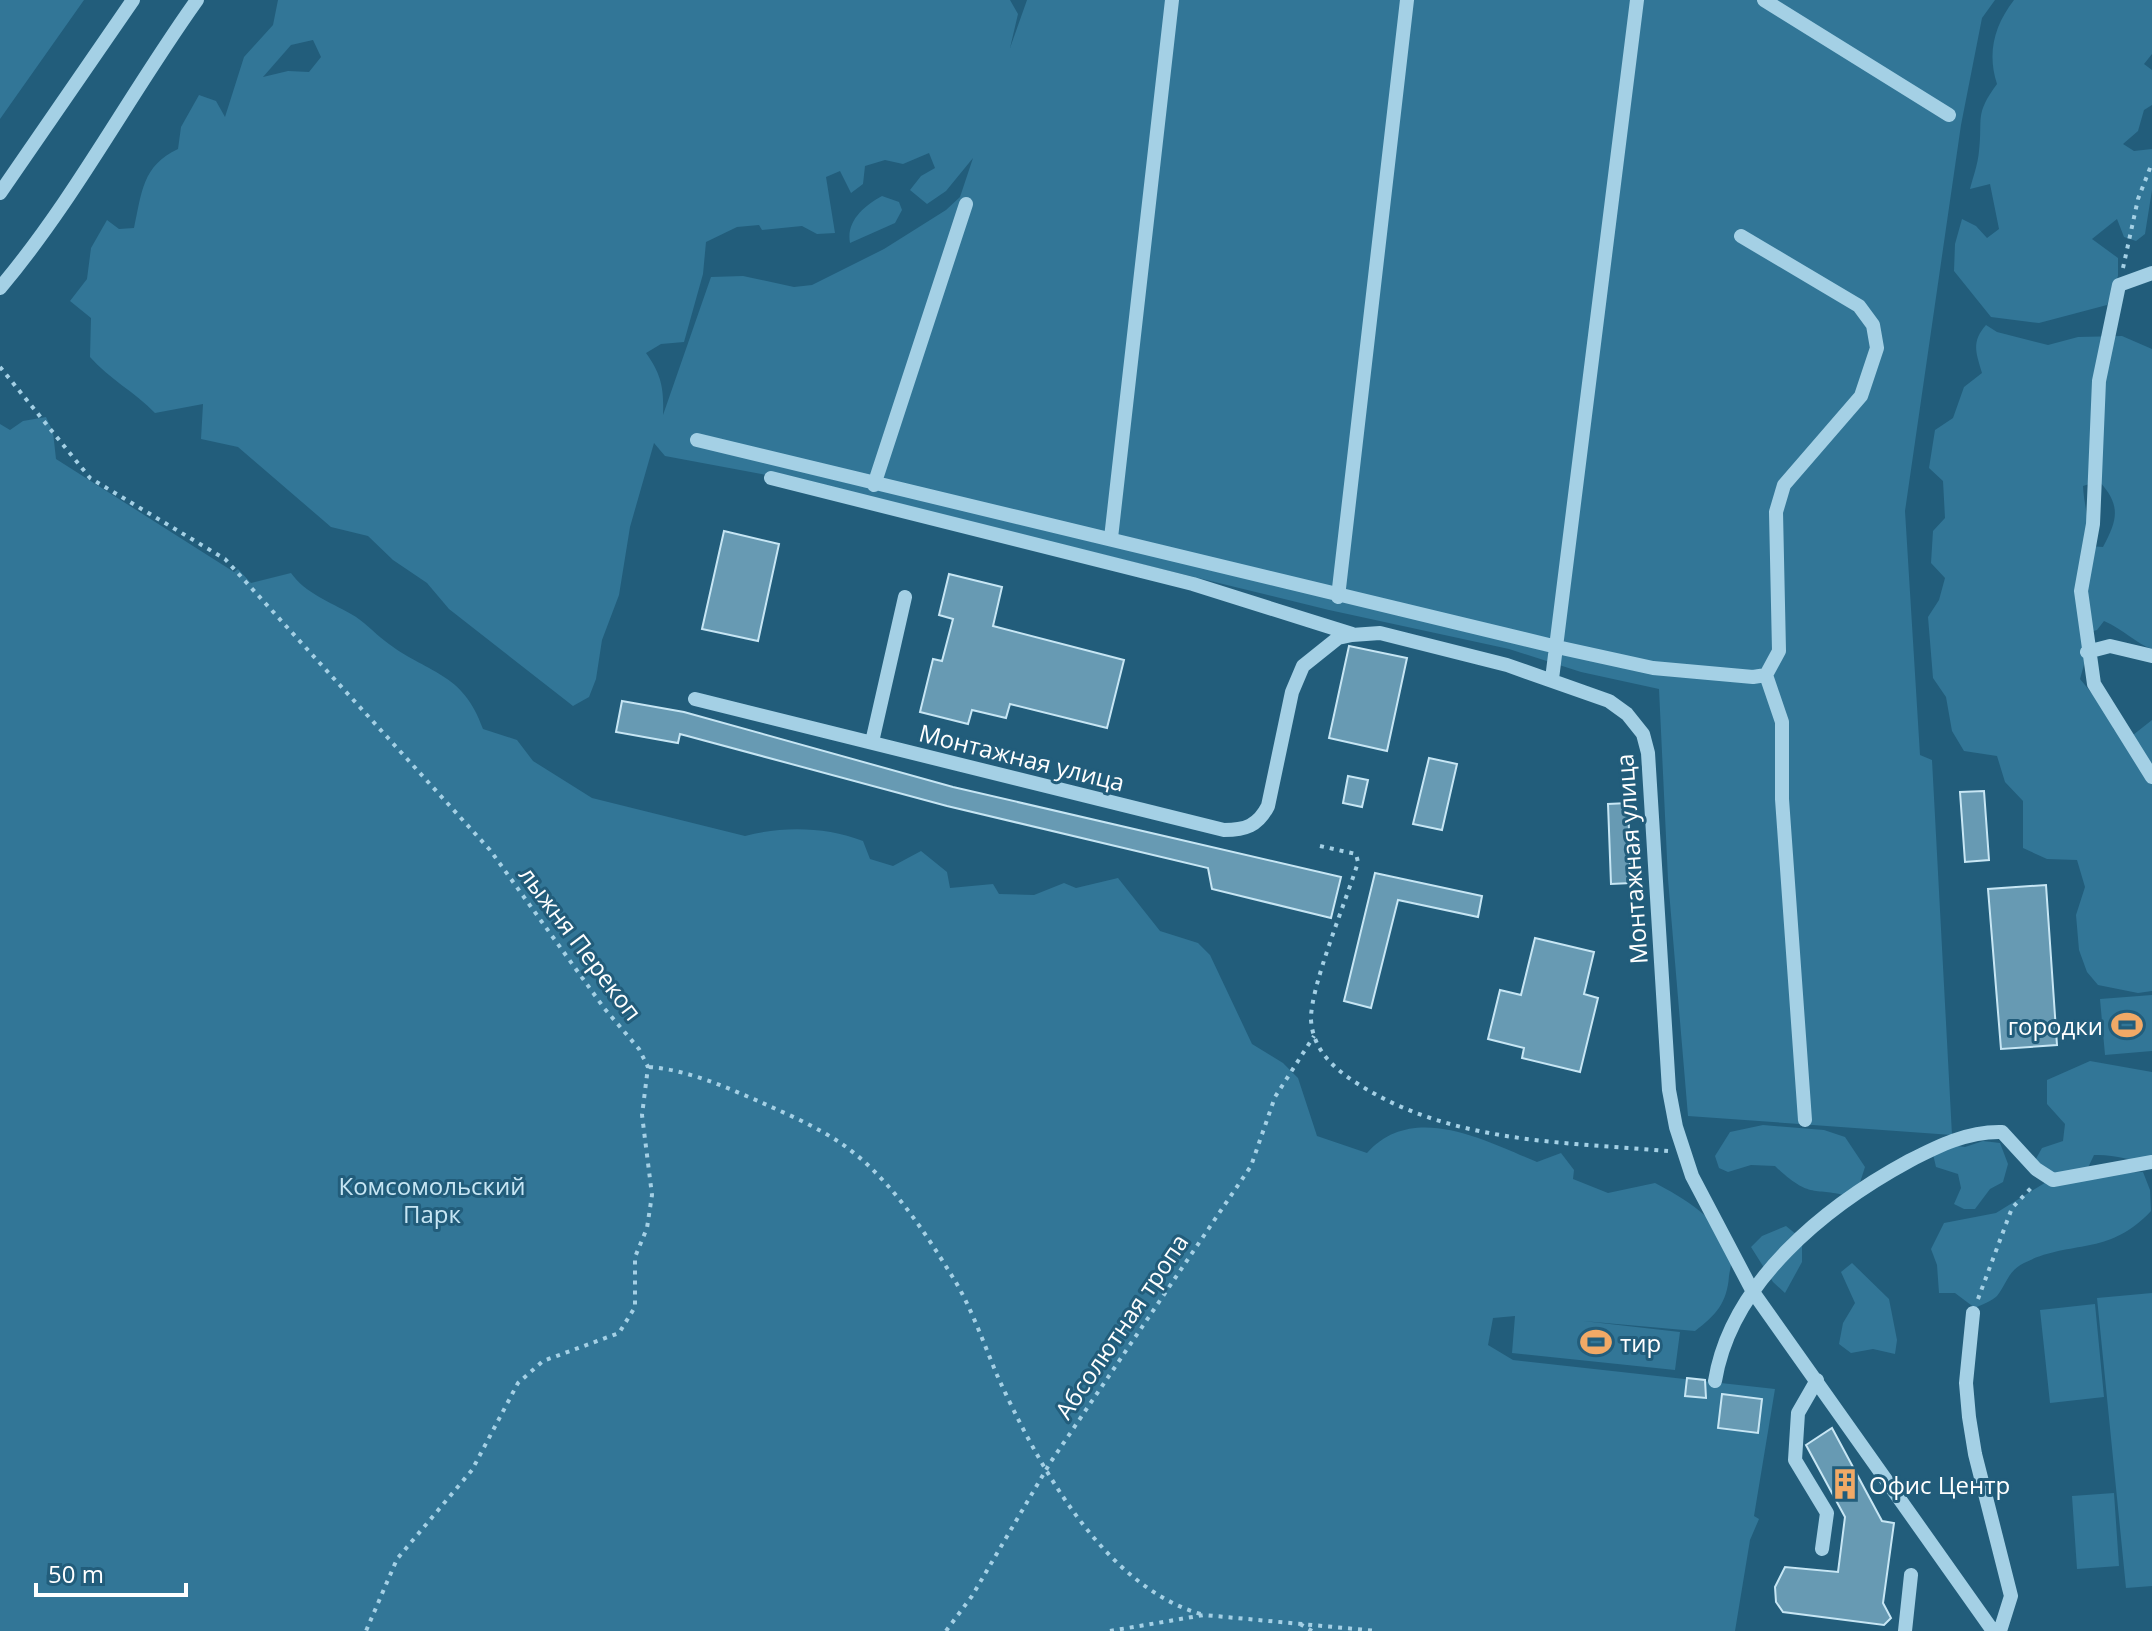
<svg xmlns="http://www.w3.org/2000/svg" width="2152" height="1631" font-family="'Open Sans',sans-serif">
<rect width="100%" height="100%" fill="#225d7b"/>
<!-- green -->
<path fill="#327697" fill-rule="evenodd" d="M0,0H84L0,119Z
M278,0H1010L1018,14L1010,48L1027,0H1995L1982,18L1961,125L1905,511L1920,755L1932,760L1952,1135L1688,1116L1668,879L1659,689L1581,672L1509,649L1329,610L809,483L665,456L654,443L630,527L619,595L602,640L596,679L589,697L573,706L449,609L427,583L393,560L368,536L331,527L238,447L201,439L203,404L155,413C135,392 109,379 90,357L91,318L70,301L87,279L91,248L107,220L119,229L134,228C142,192 142,166 178,149L181,127L199,95L216,101L225,117L244,57L273,25ZM313,40L321,57L309,72L288,71L263,77L291,45ZM929,153L935,168L921,176L910,190L927,204L946,191L973,158L960,197L946,210L884,249L812,285L794,287L743,276L711,277L663,415C664,390 662,375 646,353L661,344L684,342L703,274L706,242L737,227L759,225L762,230L802,226L817,234L835,233L826,177L840,171L851,193L863,184L865,166L885,160L903,164Z
M2014,0H2152V54L2144,64L2152,70V105L2144,110L2138,131L2123,144L2134,151L2152,149V190L2145,234L2136,241L2124,237L2117,219L2092,239L2118,258V276L2107,305L2039,323L1991,317L1954,271L1955,244L1962,219L1976,226L1987,238L1999,229L1990,184L1970,189C1973,177 1978,164 1979,151C1983,118 1974,115 1997,84C1987,53 1994,26 2014,0Z
M882,196L899,202L902,210L895,223L850,243C846,221 864,206 882,196Z
M1986,325L1997,332L2048,345L2078,337L2122,336L2152,349V649C2135,643 2123,629 2104,621L2097,630L2083,634L2085,661L2080,679L2108,713L2114,730L2133,735L2152,720V991L2138,993L2098,985L2087,972L2079,950L2076,915L2085,887L2077,860L2047,859L2023,848V801L2005,782L1997,756L1964,751L1952,731L1946,697L1933,678L1928,617L1939,600L1945,578L1931,563L1933,531L1945,518L1943,481L1929,468L1935,430L1953,418L1964,387L1982,373C1976,353 1971,342 1986,325ZM2099,481C2121,505 2118,519 2103,547L2089,546C2091,525 2084,507 2083,486Z
M46,417L53,432L56,459L234,572L238,569L251,583L291,573C305,593 330,602 351,614C364,621 373,632 385,641C427,674 463,671 483,729L517,740L533,761L592,798L745,836C783,826 826,827 863,841L870,859L893,866L921,851L947,872L950,888L993,884L999,894L1034,895L1064,883L1076,888L1118,878L1160,931L1198,943L1210,955L1252,1044L1283,1063L1298,1078L1317,1136L1367,1153C1413,1101 1486,1141 1537,1162L1561,1153L1574,1170L1573,1179L1608,1193L1655,1183C1682,1197 1721,1220 1731,1252C1733,1259 1730,1269 1729,1276C1727,1303 1716,1315 1695,1331L1583,1321L1680,1332L1675,1370L1512,1353L1515,1316L1493,1318L1488,1345L1513,1360L1775,1389L1754,1516L1759,1519L1750,1540L1735,1631H0V424L10,430L23,421Z
M2152,995V1051L2105,1055L2100,999Z
M2090,1061L2152,1072V1162C2131,1161 2114,1154 2094,1155L2085,1174L2143,1172L2150,1190L2151,1211C2108,1257 2071,1239 2024,1263C2008,1271 2007,1283 1997,1296C1992,1301 1981,1305 1975,1308L1955,1293H1939L1937,1265L1931,1249L1944,1223L1996,1213L2048,1181L2032,1166L2042,1148L2063,1141L2065,1124L2047,1104V1080Z
M1763,1125L1824,1130L1845,1137L1865,1167L1855,1198C1813,1185 1813,1202 1775,1166L1751,1165L1728,1172L1719,1168L1715,1156L1730,1132Z
M1983,1141L2000,1143L2008,1164L2003,1182L1990,1189L1975,1209H1964L1954,1204L1961,1188L1958,1174L1936,1167L1933,1154L1943,1144L1965,1147Z
M1786,1226L1802,1239V1262L1785,1293L1773,1282L1751,1247L1762,1236Z
M1852,1263L1889,1299L1897,1340L1895,1354L1873,1349L1851,1353L1839,1344L1843,1323L1855,1303L1841,1272Z
M2152,1293V1586L2126,1588L2097,1298Z
M2095,1304L2104,1397L2050,1403L2040,1310Z
M2114,1493L2119,1566L2077,1569L2072,1496Z"/>
<!-- building -->
<path fill="#679ab3" stroke="#c7e6f4" stroke-width="2" d="M724,531L779,544L758,641L702,629Z
M949,574L1002,587L993,626L1124,660L1107,728L1010,704L1006,718L972,710L968,724L920,712L933,659L942,661L953,619L939,615Z
M1349,646L1407,658L1387,751L1329,738Z
M622,701L684,712L953,787L1341,877L1331,918L1212,889L1208,868L947,806L680,734L678,743L616,732Z
M1429,758L1457,764L1442,830L1413,824Z
M1348,776L1368,780L1362,807L1343,803Z
M1984,791L1989,860L1965,862L1960,792Z
M1628,803L1631,883L1611,884L1608,804Z
M1375,873L1482,896L1478,917L1398,900L1371,1008L1344,1001Z
M2046,885L2057,1045L2001,1049L1988,889Z
M1535,938L1594,952L1584,994L1598,998L1580,1072L1522,1058L1524,1048L1488,1039L1500,990L1521,995Z
M1687,1378L1705,1380L1706,1398L1685,1396Z
M1722,1394L1762,1399L1758,1433L1718,1428Z
M1832,1428L1882,1521L1894,1523L1883,1603L1891,1618L1884,1625L1783,1612L1776,1602L1775,1587L1785,1567L1838,1572L1845,1517L1806,1445Z"/>
<g fill="none" stroke-linecap="round" stroke-linejoin="round">
<!-- path -->
<path stroke="#a4d0e5" stroke-width="4" stroke-dasharray="4 6" stroke-linecap="butt" d="M2123,268L2138,199L2152,163
M0,367L90,478L225,559L490,850L604,1008L639,1049L648,1067L642,1115L652,1195L647,1228L635,1257V1307L619,1333L543,1361L518,1383L472,1470L397,1559L366,1631
M1320,846L1356,854L1358,862C1347,899 1310,987 1311,1020C1313,1049 1332,1067 1355,1082C1448,1143 1561,1142 1668,1151
M649,1067C688,1070 723,1086 758,1101C785,1113 815,1126 839,1142C886,1173 923,1229 952,1276C971,1306 983,1342 997,1375C1037,1463 1104,1588 1204,1615
M1978,1299L2012,1208L2032,1187
M1300,1624L1312,1631
M946,1631L972,1596L1050,1463L1251,1166L1275,1097L1314,1036
M1110,1631L1204,1615L1377,1631"/>
<!-- minor -->
<path stroke="#a4d0e5" stroke-width="14" d="M1764,0L1949,115
M0,193L133,0
M2152,273L2119,285L2099,381L2093,524L2081,591L2094,684L2152,777
M0,288C75,199 129,95 197,0
M697,440L1557,647L1653,668L1753,677L1766,675L1779,651L1776,512L1784,485L1861,396L1877,348L1873,325L1859,306L1741,236
M771,478L1193,584L1352,634
M874,485L966,204
M1111,538L1172,0
M1338,597L1407,0
M2087,652L2110,646L2152,656
M1766,675L1782,722V799L1805,1120
M1552,679L1637,0
M695,699L1224,830C1245,830 1258,826 1268,806L1292,692L1303,666L1338,638L1352,635L1380,633L1507,665L1609,701L1627,714L1643,734L1648,753L1669,1090L1676,1127L1692,1176L1753,1292L1993,1631
M872,742L905,597
M1973,1313L1966,1383L1969,1417L1975,1454L2011,1596L2000,1631
M1817,1380L1798,1413L1795,1460L1827,1513L1822,1549
M1715,1381C1731,1282 1826,1206 1909,1161C1938,1146 1968,1131 2002,1132L2036,1169L2053,1180L2152,1162
M1905,1631L1911,1575"/>
</g>
<!-- icons -->
<defs>
<symbol id="stadium-bare" viewBox="-9 -9 18 18"><path d="M0-5a6.5 5 0 1 0 0 10a6.5 5 0 1 0 0-10ZM-3.5-1.8h7v3.6h-7Z" fill="#f1a966" stroke="#225d7b" stroke-width="2.5" paint-order="stroke"/></symbol>
<symbol id="building-bare" viewBox="-9 -9 18 18"><path d="M-4-6H4V6H1V3H-1V6H-4ZM-2.5-4.3h1.7v1.8h-1.7ZM.8-4.3h1.7v1.8H.8ZM-2.5-1h1.7V.8h-1.7ZM.8-1h1.7V.8H.8Z" fill="#f1a966" stroke="#225d7b" stroke-width="2.5" paint-order="stroke"/></symbol>
</defs>
<g fill-rule="evenodd">
<use href="#stadium-bare" x="2105" y="1003" width="44" height="44"/>
<use href="#stadium-bare" x="1574" y="1320" width="44" height="44"/>
<use href="#building-bare" x="1823" y="1462" width="44" height="44"/>
</g>
<g text-anchor="middle" dominant-baseline="central" stroke-width="6" stroke-linejoin="round" paint-order="stroke">
<!-- street labels -->
<g font-size="24" fill="#fff" stroke="#225d7b">
<text transform="translate(1022 757) rotate(14)">Монтажная улица</text>
<text transform="translate(1631 859) rotate(-94)">Монтажная улица</text>
<text transform="translate(581 943) rotate(53)">лыжня Перекоп</text>
<text transform="translate(1121 1326) rotate(-56)">Абсолютная тропа</text>
</g>
<!-- poi labels -->
<g font-size="24" fill="#fff" stroke="#225d7b" text-anchor="start">
<text x="2103" y="1025" text-anchor="end">городки</text>
<text x="1620" y="1342">тир</text>
<text x="1869" y="1484">Офис Центр</text>
</g>
<!-- park labels -->
<g font-size="24" fill="#c7e6f4" stroke="#225d7b">
<text x="432" y="1185">Комсомольский<tspan x="432" dy="28">Парк</tspan></text>
</g>
</g>
<!-- scale -->
<path d="M36 1583v12h150v-12" fill="none" stroke="#ffffff" stroke-width="4"/>
<text x="48" y="1583" font-size="24" fill="#ffffff" stroke="#225d7b" stroke-width="6" paint-order="stroke">50 m</text>
</svg>
